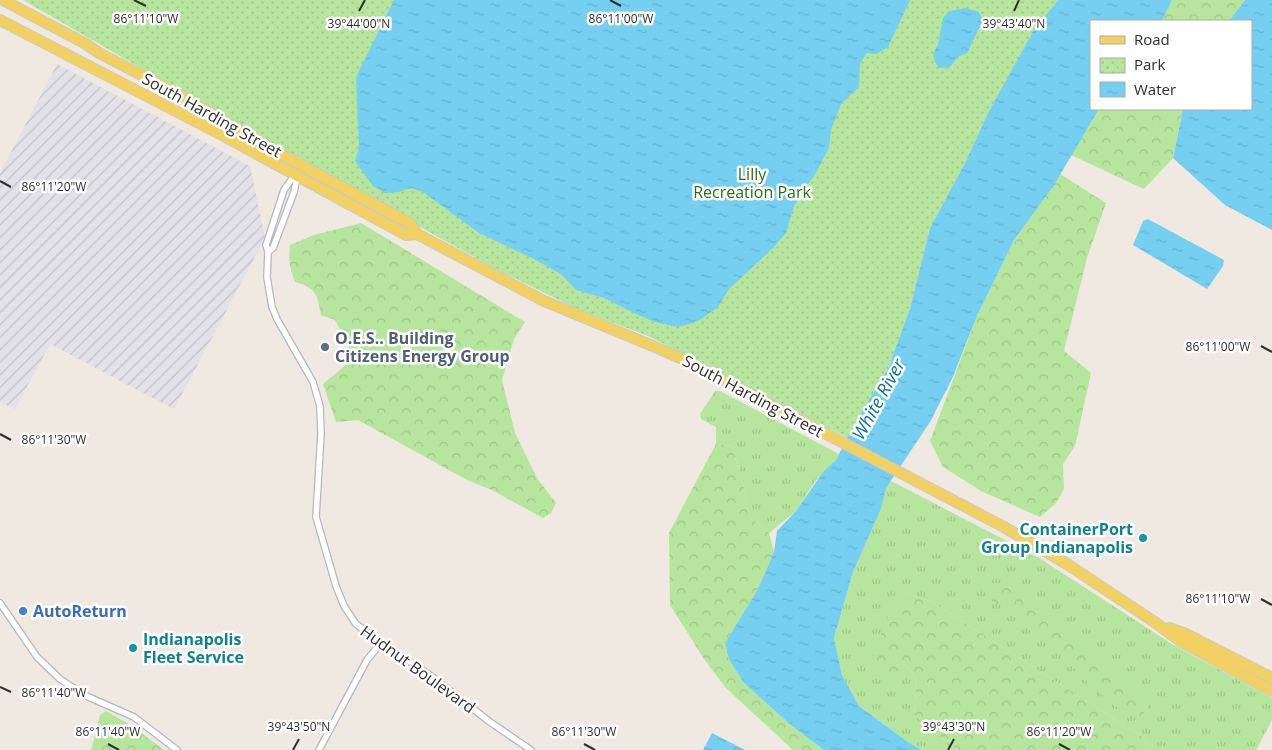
<svg xmlns="http://www.w3.org/2000/svg" width="1272" height="750" font-family="'Open Sans',sans-serif">
<defs>
<pattern id="industrial-furrows" width="10" height="10" patternUnits="userSpaceOnUse" patternTransform="scale(1.25)"><rect width="10" height="10" fill="#e3e1e8"/><path d="M-1 1l2-2M0 10L10 0M9 11l2-2" fill="none" stroke="#c3c1c7"/></pattern>
<pattern id="grass-tufts" width="24" height="20" patternUnits="userSpaceOnUse" patternTransform="scale(1.25)"><rect width="24" height="20" fill="#b6e59e"/><path d="M3 7l-1-3M5 7V3M7 7l1-3M15 17l-1-3M17 17v-4M19 17l1-3" fill="none" stroke="#9dc588"/></pattern>
<pattern id="forest-crowns" width="20" height="18" patternUnits="userSpaceOnUse" patternTransform="scale(1.25)"><rect width="20" height="18" fill="#b6e59e"/><path d="M2 6a3 3 0 1 1 6 0M12 15a3 3 0 1 1 6 0" fill="none" stroke="#9dc588"/></pattern>
<pattern id="park-dots" width="8" height="8" patternUnits="userSpaceOnUse" patternTransform="scale(1.25)"><rect width="8" height="8" fill="#b6e59e"/><path d="M2 2h.1M6 6h.1" fill="none" stroke="#9dc588" stroke-width="1.8" stroke-linecap="round"/></pattern>
<pattern id="water-ripples" width="26" height="14" patternUnits="userSpaceOnUse" patternTransform="scale(1.25)"><rect width="26" height="14" fill="#75cff0"/><path d="M2 4q2-2 4 0t4 0M15 11q2-2 4 0t4 0" fill="none" stroke="#66b2ce"/></pattern>
</defs>
<rect width="100%" height="100%" fill="#efe9e1"/>
<!-- industrial -->
<path fill="url(#industrial-furrows)" d="M57,64L250,166L265,238L174,409L50,344L15,409L0,402V173Z"/>
<!-- grass -->
<path fill="url(#grass-tufts)" d="M715,391H720L839,454L836,460L816,480L796,511L769,533L748,516L746,496L732,446L716,444V427L701,419L700,414Z
M891,481L1036,556L1172,644L1272,698V720L1256,750H1153L1141,736L934,603L907,593L903,664L915,676L916,690L914,715L957,750H921L908,742L859,706L842,675L834,638L853,572L881,509L885,488Z"/>
<!-- forest -->
<path fill="url(#forest-crowns)" d="M1172,0H1245L1229,21H1162Z
M1099,109H1183L1173,158L1144,189L1071,155Z
M1060,174L1106,203L1087,258L1064,351L1091,373L1075,446L1063,464L1064,489L1056,503L1040,517L981,491L943,467L930,441L977,316L1014,240Z
M361,223L525,322L514,339L502,380L515,433L537,478L556,503L551,513L543,518L492,490L469,481L358,420L336,422L323,384L354,358L335,320L321,315C317,295 317,288 295,282C290,269 288,259 290,245L314,235Z
M716,444L732,446L746,496L748,516L769,533L774,552L758,589L725,643L729,660L744,683L792,726L824,750H793L726,688L704,659L670,605L669,533Z
M989,583H1000L1037,606L1131,687L1149,706L1141,717L1118,708L1089,684L1060,653L1049,635L1026,617L993,602L985,592Z
M907,593L934,603L1141,736L1153,750H957L914,715L916,690L915,676L903,664L896,677L884,673L872,657L887,619Z
M106,711L132,726L164,750H91L100,715Z"/>
<!-- park -->
<path fill="url(#park-dots)" d="M23,0H1058L1034,31L989,111L966,161L930,228L910,308L888,369L859,416L848,438L648,336L577,309L492,267L296,158Z"/>
<!-- water -->
<path fill="url(#water-ripples)" d="M394,0H910L888,47L876,54L867,53L860,63L859,87L841,104L831,130L829,148L813,178L802,191L793,209L786,233L773,248L729,289L718,307L698,321L678,327L655,322L638,315L604,298L576,290L562,275L538,261L479,233L423,192L412,188L398,192L385,193L373,186L355,161L359,148L356,77Z
M1058,0H1172L1162,21H1091V109H1099L1054,185L1014,240L977,316L952,379L930,422L886,488L881,509L853,572L834,638L842,675L859,706L908,742L921,750H824L792,726L744,683L729,660L725,643L758,589L774,552L777,531L796,511L823,472L836,460L859,416L888,369L910,308L930,228L966,161L989,111L1034,30Z
M1245,0H1272V230L1225,205L1173,158L1183,109H1251V21H1229Z
M967,8L979,12L983,20L967,53L958,57L950,67L939,68L935,62L933,55L938,44L943,18L949,11Z
M1148,219L1224,260L1223,266L1207,289L1133,245L1143,221Z
M712,733L745,750H703Z"/>
<g fill="none" stroke-linecap="round" stroke-linejoin="round">
<defs>
<path id="street" d="M296,173L284,190L266,245L268,252L267,277L272,307L277,319L313,382L320,406L321,434L316,517L336,586L344,606L356,624L381,643L427,673L490,722L531,750
M268,252L273,248L294,192L296,182L295,175
M0,603L37,657L60,679L84,695L134,717L177,750
M319,750L367,660L381,643"/>
<path id="primary" d="M3,0L86,44L99,53L191,101L273,150L411,224L417,234
M0,20L222,135L406,235L417,234L544,301L648,344L687,361L1004,527L1067,564L1156,623L1180,641L1272,691
M1169,628L1186,634L1272,678"/>
</defs>
<!-- street casing -->
<use href="#street" stroke="#b4b7c1" stroke-width="8"/>
<!-- primary casing -->
<use href="#primary" stroke="#c9c9c9" stroke-width="12"/>
<!-- street -->
<use href="#street" stroke="#fff" stroke-width="5.5"/>
<!-- primary -->
<use href="#primary" stroke="#f2d163" stroke-width="10"/>
</g>
<!-- ticks -->
<path fill="none" stroke="#2e2e2e" stroke-width="2" d="M134,0L146,6M610,0L621,6M359,11L365,0M1014,11L1019,0M0,181L11,187M1261,346L1272,352M0,434L11,440M1261,599L1272,605M0,687L11,692M108,744L119,750M584,744L595,750M1059,744L1070,750M293,750L299,739M948,750L954,739"/>
<!-- markers -->
<circle fill="#5c6f8a" stroke="#fff" stroke-width="2" cx="325" cy="347" r="5"/>
<g fill="#0f9aa8" stroke="#fff" stroke-width="2">
<circle cx="1143" cy="538" r="5"/>
<circle cx="133" cy="648" r="5"/>
</g>
<circle fill="#3f7fe0" stroke="#fff" stroke-width="2" cx="23" cy="611" r="5"/>
<g text-anchor="middle" dominant-baseline="central" stroke-width="5" stroke-linejoin="round" paint-order="stroke">
<!-- street labels -->
<g font-size="16" fill="#2e2e2e" stroke="#fff">
<text transform="translate(212 115) rotate(29)">South Harding Street</text>
<text transform="translate(753 396) rotate(28)">South Harding Street</text>
<text transform="translate(418 669) rotate(36)">Hudnut Boulevard</text>
</g>
<!-- park labels -->
<g font-size="16" fill="#2c6e1b" stroke="#fff">
<text x="752" y="174">Lilly<tspan x="752" dy="18">Recreation Park</tspan></text>
</g>
<!-- service labels -->
<g font-size="16" font-weight="bold" fill="#4e5e75" stroke="#fff" text-anchor="start">
<text x="335" y="338">O.E.S.. Building<tspan x="335" dy="18">Citizens Energy Group</tspan></text>
</g>
<!-- culture labels -->
<g font-size="16" font-weight="bold" fill="#0d838f" stroke="#fff" text-anchor="end">
<text x="1133" y="529">ContainerPort<tspan x="1133" dy="18">Group Indianapolis</tspan></text>
<text x="143" y="639" text-anchor="start">Indianapolis<tspan x="143" dy="18">Fleet Service</tspan></text>
</g>
<!-- shop labels -->
<g font-size="16" font-weight="bold" fill="#366cbe" stroke="#fff" text-anchor="start">
<text x="33" y="611">AutoReturn</text>
</g>
<!-- water labels -->
<g font-size="18" font-style="italic" fill="#0d6fa3" stroke="#fff">
<text transform="translate(878 399) rotate(-61)">White River</text>
</g>
</g>
<g font-size="12" text-anchor="middle" fill="#2e2e2e" stroke="#fff" stroke-width="5" stroke-linejoin="round" paint-order="stroke">
<text x="146" y="23">86°11'10"W</text>
<text x="621" y="23">86°11'00"W</text>
<text x="359" y="28">39°44'00"N</text>
<text x="1014" y="28">39°43'40"N</text>
<text x="54" y="191">86°11'20"W</text>
<text x="1218" y="351">86°11'00"W</text>
<text x="54" y="444">86°11'30"W</text>
<text x="1218" y="603">86°11'10"W</text>
<text x="54" y="697">86°11'40"W</text>
<text x="299" y="731">39°43'50"N</text>
<text x="954" y="731">39°43'30"N</text>
<text x="108" y="736">86°11'40"W</text>
<text x="584" y="736">86°11'30"W</text>
<text x="1059" y="736">86°11'20"W</text>
</g>
<!-- legend -->
<rect x="1090" y="20" width="162" height="90" fill="#ffffff" stroke="#ababab"/>
<rect x="1100" y="36" width="25" height="8" fill="#f2d163" stroke="#ababab"/>
<text x="1134" y="45" font-size="15" fill="#2e2e2e">Road</text>
<rect x="1100" y="58" width="25" height="15" fill="url(#park-dots)" stroke="#ababab"/>
<text x="1134" y="70" font-size="15" fill="#2e2e2e">Park</text>
<rect x="1100" y="82" width="25" height="15" fill="url(#water-ripples)" stroke="#ababab"/>
<text x="1134" y="95" font-size="15" fill="#2e2e2e">Water</text>
</svg>
